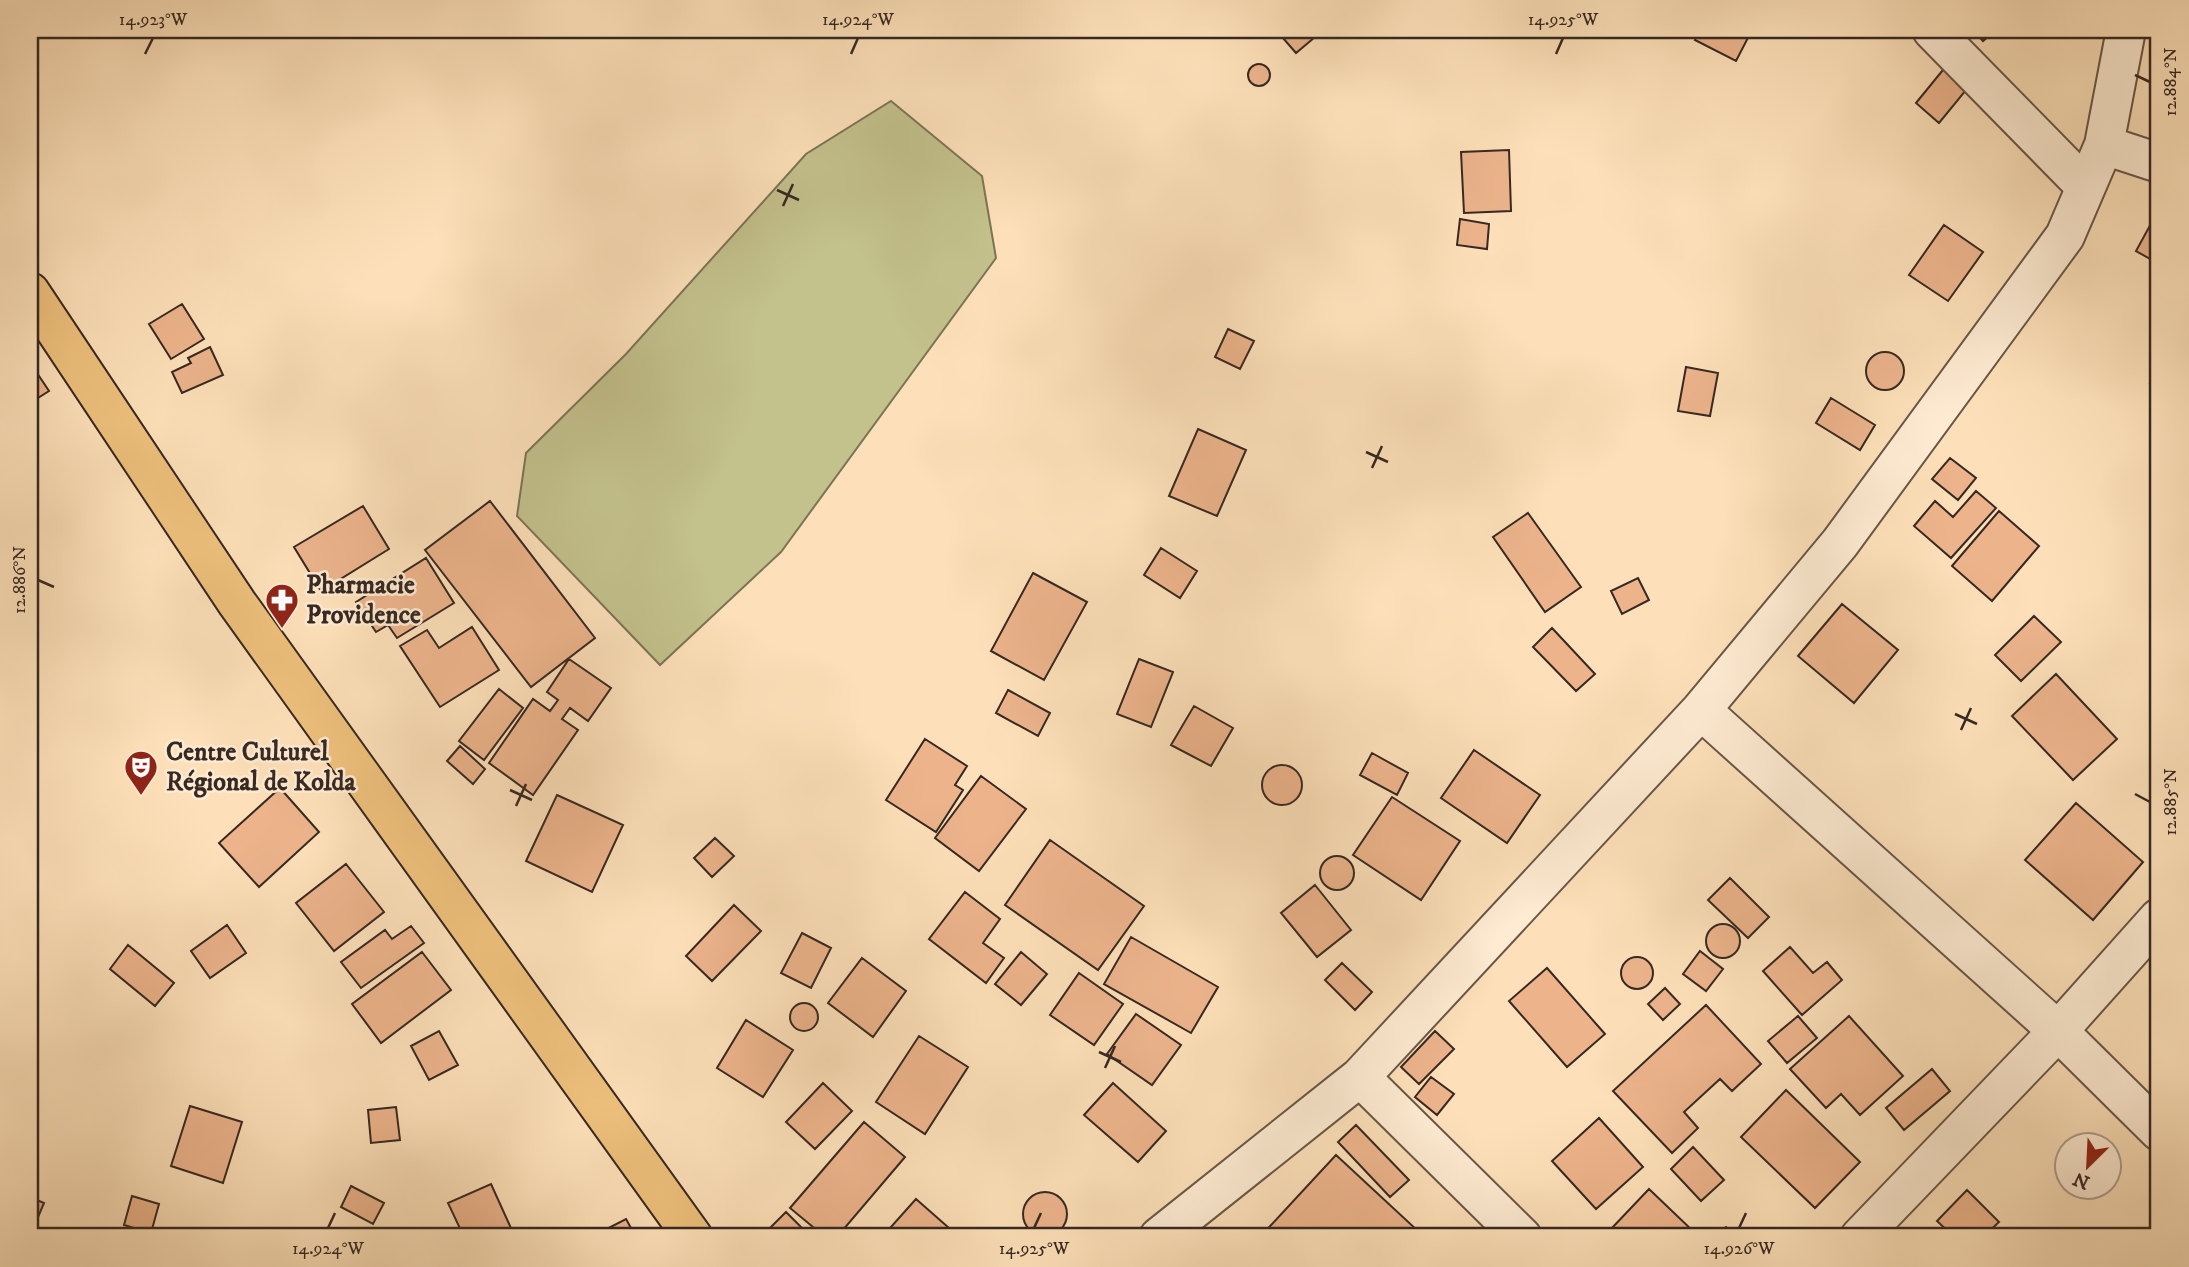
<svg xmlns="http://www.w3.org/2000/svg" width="2189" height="1267" font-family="'IM FELL DW Pica',serif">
<rect width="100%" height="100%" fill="#fde0b9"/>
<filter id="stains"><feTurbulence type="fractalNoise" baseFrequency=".00286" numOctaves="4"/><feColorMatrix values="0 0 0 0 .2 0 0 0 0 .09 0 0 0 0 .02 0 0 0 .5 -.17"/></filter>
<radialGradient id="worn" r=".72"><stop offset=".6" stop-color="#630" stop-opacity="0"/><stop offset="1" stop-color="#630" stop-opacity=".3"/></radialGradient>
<!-- green -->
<path fill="#c3c18c" stroke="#7c7457" stroke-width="2" d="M891,101L982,176L996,258L781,552L660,665L517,516L526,453L626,354L806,154Z"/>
<!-- building -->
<path fill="#edb48c" stroke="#362822" stroke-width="2" d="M1276,30H1319L1321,32L1296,53Z
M1701,30H1752L1736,61L1695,40Z
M1973,30H1996L1983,41Z
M1248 75a11 11 0 1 1 22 0a11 11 0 1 1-22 0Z
M1947,65L1971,84L1939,123L1916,103Z
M1509,150L1511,211L1464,213L1461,152Z
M2159,209V264L2136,251Z
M1460,219L1489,224L1487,249L1457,245Z
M1944,225L1983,252L1948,301L1909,275Z
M182,304L204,339L171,359L149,324Z
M1228,329L1254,341L1240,369L1215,357Z
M210,347L223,375L182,393L172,372L191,363L188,358Z
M1866 371a19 19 0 1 1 38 0a19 19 0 1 1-38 0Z
M2159,366V388L2150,383Z
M33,367L49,391L30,403V369Z
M1686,367L1718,373L1710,416L1678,411Z
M1831,398L1875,425L1860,450L1816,423Z
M1198,429L1246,450L1217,516L1169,496Z
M1950,458L1976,478L1958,500L1932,479Z
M1976,491L1996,508L1951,558L1914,526L1935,501L1953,517Z
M490,501L595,638L531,687L425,550Z
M363,506L389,549L321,591L294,547Z
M1999,511L2039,546L1992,601L1952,566Z
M1528,513L1581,587L1545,612L1493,537Z
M1161,548L1197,571L1180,598L1144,575Z
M426,558L454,603L397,638L388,625L376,632L356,602Z
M1033,573L1087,602L1044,680L991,651Z
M1638,578L1649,600L1622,614L1611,591Z
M1842,604L1898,650L1854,703L1798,656Z
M2034,616L2061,642L2021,681L1995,655Z
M472,627L499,670L440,707L400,646L427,630L439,648Z
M1552,628L1595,674L1576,691L1533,647Z
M569,659L611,688L588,721L570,708L562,719L578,730L533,795L489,763L533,699L550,711L558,700L547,692Z
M1139,659L1173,672L1151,727L1117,714Z
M2056,674L2117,739L2073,780L2012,716Z
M499,689L523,708L484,760L459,741Z
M1008,690L1050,713L1038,736L996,713Z
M1194,706L1233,728L1211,766L1171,745Z
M925,739L967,766L955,785L963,790L936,832L886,800Z
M460,746L485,769L473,784L447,761Z
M1474,750L1540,795L1507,843L1441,798Z
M1372,753L1408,773L1397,795L1360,775Z
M1262 785a20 20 0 1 1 40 0a20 20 0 1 1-40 0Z
M981,776L1026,809L979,871L935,838Z
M280,788L319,832L259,887L219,843Z
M557,795L623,825L592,892L526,861Z
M1392,797L1460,841L1421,900L1353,855Z
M2076,803L2143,862L2093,920L2025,860Z
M715,838L734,856L712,877L694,858Z
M1050,840L1144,906L1098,970L1005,905Z
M1320 873a17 17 0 1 1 34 0a17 17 0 1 1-34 0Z
M346,864L384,912L334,951L296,903Z
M1730,878L1769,917L1748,938L1708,900Z
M1315,885L1351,930L1317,957L1281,913Z
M965,892L1000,919L983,943L1004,958L986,983L929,939Z
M734,905L761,931L712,981L686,956Z
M1706 941a17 17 0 1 1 34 0a17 17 0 1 1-34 0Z
M227,925L246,953L210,978L191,951Z
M411,926L424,943L361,988L341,962L385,930L392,939Z
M802,933L831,948L811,988L781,973Z
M1131,937L1218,987L1191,1033L1104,984Z
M128,945L174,983L155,1006L110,969Z
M1790,947L1813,973L1827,962L1842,980L1802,1015L1763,971Z
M1700,951L1723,969L1706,991L1683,974Z
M422,952L451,990L381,1043L352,1004Z
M1021,952L1047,974L1021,1005L995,984Z
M1621 973a16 16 0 1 1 32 0a16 16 0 1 1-32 0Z
M862,958L906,991L873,1037L828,1003Z
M1342,963L1372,992L1355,1010L1325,980Z
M1547,968L1605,1034L1567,1067L1509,1001Z
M1079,973L1123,1004L1094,1045L1050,1015Z
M1665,988L1680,1004L1663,1020L1648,1004Z
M790 1017a14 14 0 1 1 28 0a14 14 0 1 1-28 0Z
M1706,1005L1761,1064L1732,1091L1720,1079L1684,1112L1698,1128L1672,1153L1613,1091Z
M1136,1014L1181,1045L1152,1085L1107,1054Z
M1798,1016L1817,1038L1787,1063L1768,1041Z
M1849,1016L1903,1076L1860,1115L1841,1094L1826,1108L1790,1069Z
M746,1020L793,1050L763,1097L717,1068Z
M439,1031L458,1065L429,1080L411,1046Z
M1435,1031L1454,1049L1419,1084L1401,1067Z
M919,1036L968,1067L925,1134L876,1102Z
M1932,1069L1950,1091L1904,1130L1886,1108Z
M1431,1077L1454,1094L1437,1115L1415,1097Z
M823,1083L852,1111L815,1149L786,1122Z
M1113,1083L1166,1131L1138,1162L1084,1115Z
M1786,1090L1860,1162L1815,1208L1741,1137Z
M190,1106L242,1122L223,1183L171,1166Z
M396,1107L400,1140L371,1143L368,1110Z
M1599,1118L1643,1167L1596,1209L1552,1161Z
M864,1122L905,1157L837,1237H825L790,1208Z
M1356,1125L1409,1180L1390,1197L1338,1142Z
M1693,1147L1724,1180L1701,1201L1671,1169Z
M1336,1155L1418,1231L1413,1237H1260Z
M491,1184L515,1237H464L448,1203Z
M351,1186L384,1203L373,1224L341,1207Z
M1649,1189L1694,1232L1689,1237H1620L1611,1229Z
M1967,1190L1999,1222L1983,1237H1954L1937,1221Z
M1023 1214a22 22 0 1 1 44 0a22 22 0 1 1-44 0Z
M132,1196L159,1204L151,1233L124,1225Z
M30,1197L44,1203L30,1236Z
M916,1199L957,1235L955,1237H882Z
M786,1212L811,1237H761Z
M626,1219L636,1237H591Z
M1726,1227L1739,1237H1717Z"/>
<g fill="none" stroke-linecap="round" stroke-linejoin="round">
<defs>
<path id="street" d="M1932,30L2086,187
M2104,145L2159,163
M1701,710L2058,1031L2159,1131
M1360,1077L1522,1237
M1159,1237L1360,1077L1701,710L1840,543L2065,236L2104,145L2126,30
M1860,1237L2058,1031L2159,918"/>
<path id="primary" d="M30,292L237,603L693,1237"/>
</defs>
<!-- street casing -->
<use href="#street" stroke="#685648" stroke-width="42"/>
<!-- primary casing -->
<use href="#primary" stroke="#362822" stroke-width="42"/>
<!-- street -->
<use href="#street" stroke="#feebd2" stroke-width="38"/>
<!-- primary -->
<use href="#primary" stroke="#eec07c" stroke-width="38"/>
</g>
<!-- ticks -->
<path fill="none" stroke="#362822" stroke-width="2.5" d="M145,54L153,38M851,54L858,38M1556,54L1563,38M2135,75L2150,82M777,190L799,200M783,206L793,184M1366,452L1388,462M1372,468L1382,446M38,580L54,587M1955,714L1977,724M1961,730L1971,708M510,790L532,800M2135,794L2150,802M516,806L526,784M1099,1052L1121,1062M1105,1068L1115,1046M328,1228L335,1213M1034,1228L1041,1213M1739,1228L1746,1213"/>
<!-- icons -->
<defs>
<symbol id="pharmacy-pin" viewBox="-11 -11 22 30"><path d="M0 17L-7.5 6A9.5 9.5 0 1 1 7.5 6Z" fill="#8f2418" stroke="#feebd2"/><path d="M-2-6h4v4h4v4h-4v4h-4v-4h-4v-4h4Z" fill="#fff"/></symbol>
<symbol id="theatre-pin" viewBox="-11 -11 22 30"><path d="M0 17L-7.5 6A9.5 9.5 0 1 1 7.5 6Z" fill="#8f2418" stroke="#feebd2"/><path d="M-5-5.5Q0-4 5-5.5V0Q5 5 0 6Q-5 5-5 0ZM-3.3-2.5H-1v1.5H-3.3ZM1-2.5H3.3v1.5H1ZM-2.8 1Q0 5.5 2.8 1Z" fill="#fff"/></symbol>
</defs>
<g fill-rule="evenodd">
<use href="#pharmacy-pin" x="263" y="581" width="38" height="52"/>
<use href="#theatre-pin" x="122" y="748" width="38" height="52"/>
</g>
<g text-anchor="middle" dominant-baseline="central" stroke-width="5" stroke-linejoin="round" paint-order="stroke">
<!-- poi labels -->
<g font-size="26" font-weight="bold" fill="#362822" stroke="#feebd2" text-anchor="start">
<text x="306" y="585">Pharmacie<tspan x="306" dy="30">Providence</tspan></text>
<text x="166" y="752">Centre Culturel<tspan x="166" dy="30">Régional de Kolda</tspan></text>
</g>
</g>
<!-- margin -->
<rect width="2189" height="1267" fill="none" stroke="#fde0b9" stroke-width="77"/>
<!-- north arrow -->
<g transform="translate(2088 1166) rotate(204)"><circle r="33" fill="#feebd2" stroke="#ae9d8c" stroke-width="2"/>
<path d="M0-5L12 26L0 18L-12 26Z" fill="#8f2418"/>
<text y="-10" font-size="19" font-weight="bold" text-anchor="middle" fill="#362822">N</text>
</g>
<rect x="38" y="38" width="2112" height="1190" fill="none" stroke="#362822" stroke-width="2.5"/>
<g font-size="18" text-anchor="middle" fill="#362822">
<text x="153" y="25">14.923°W</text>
<text x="858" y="25">14.924°W</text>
<text x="1563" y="25">14.925°W</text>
<text transform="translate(2170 82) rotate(-90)" y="6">12.884°N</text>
<text transform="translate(19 580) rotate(-90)" y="6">12.886°N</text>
<text transform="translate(2170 802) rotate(-90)" y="6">12.885°N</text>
<text x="328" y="1254">14.924°W</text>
<text x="1034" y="1254">14.925°W</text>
<text x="1739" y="1254">14.926°W</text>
</g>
<rect width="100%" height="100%" filter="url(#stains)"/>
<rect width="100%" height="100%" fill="url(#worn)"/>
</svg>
